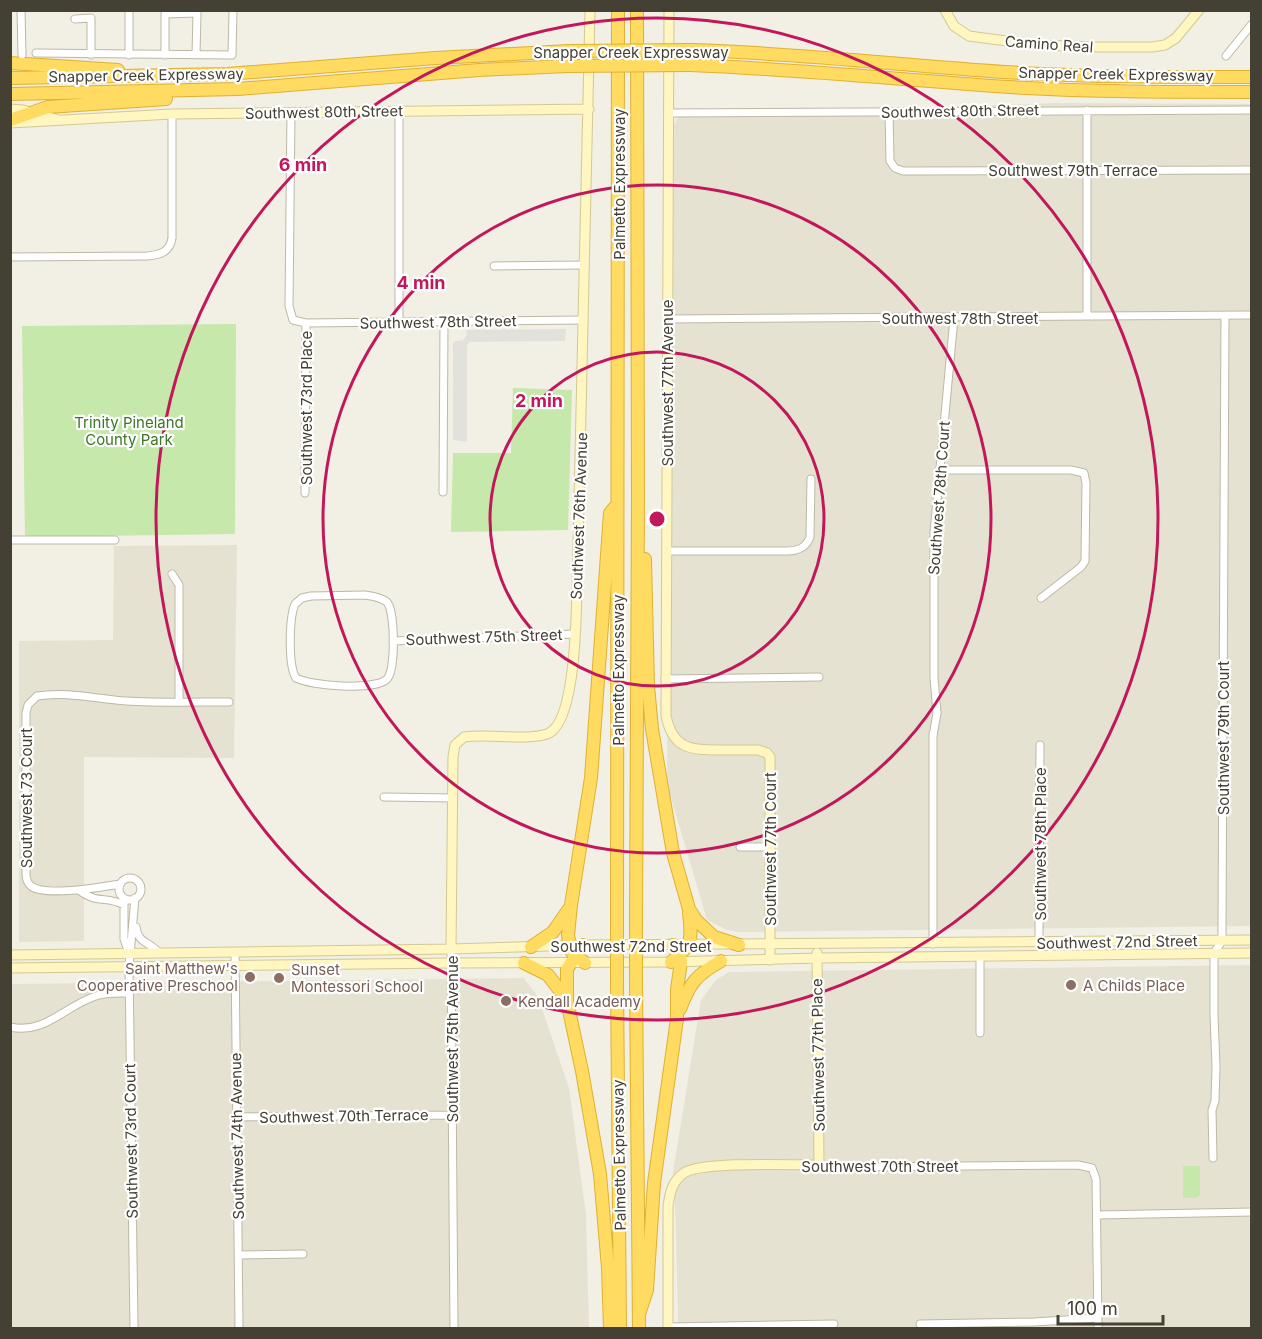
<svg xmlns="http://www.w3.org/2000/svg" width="1262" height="1339" font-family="Inter,sans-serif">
<rect width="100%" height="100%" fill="#f2efe4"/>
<!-- residential -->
<path fill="#e6e2d2" d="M1054,103L1251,104V926L737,932L725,929L707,920L667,784L672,130L678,117Z
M237,545L234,758L84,757V941L19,942V641L113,640L114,546Z
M1251,965V1328H678L676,1225L673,1172L701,1000L716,980L729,972Z
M524,978L538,997L569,1088L586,1215L589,1328H11L10,984Z"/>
<!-- park -->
<path fill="#c6e8ab" d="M236,324L235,534L25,537L22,326Z
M513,388L572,390L568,530L451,532L453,453H511Z
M1183,1166H1200V1195L1196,1198H1183Z"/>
<!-- parking -->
<path fill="#e3e1dc" d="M566,329L565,341L469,342L467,346V442L453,440V342L463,340L467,335L466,330Z"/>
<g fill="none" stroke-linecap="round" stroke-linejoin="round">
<defs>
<path id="street" d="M21,10L22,55
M129,10V55
M75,19L91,18V55
M36,53L232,55L233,10
M165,55V14L197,13L196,55
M1226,56L1252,24
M291,112L289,306L293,320L306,323L584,320
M889,112L890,161L895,168L903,171L1252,170
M668,113L1252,110
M10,257L147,256C160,255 170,252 172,238V114
M494,266L585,265
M1087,316V110
M667,319L1252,315
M399,322V112
M939,470H1071L1084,473L1086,483L1085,561L1081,567L1041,598
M443,492L444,322
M305,493L306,323
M10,540H115
M666,551H787C798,551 806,548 810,537L811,479
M172,574L179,585V702
M365,595C372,596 381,597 387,602C395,611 396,670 387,679C375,691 311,686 296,678C288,666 289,618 295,604L302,598L311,596Z
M393,641L575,634
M665,679L819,677
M933,736L937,713L934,678V532L954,318
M384,797L453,798
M740,847H770
M119 889a11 11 0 1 1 22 0a11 11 0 1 1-22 0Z
M120,884C102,887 44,897 31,886C27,883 26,878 26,873V713L28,705L37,696C67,691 96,699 126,701C160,703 195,702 229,702
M80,891C100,905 105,895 124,905
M124,898V939L129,953
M136,927C138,944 151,942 159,953
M1039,943L1040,745
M933,944V734
M451,949L454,1328
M235,952L239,1328
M10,1027C45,1035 66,1005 96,996C107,992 118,993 129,993
M980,1033V956
M237,1117L452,1115
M1213,1158L1212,1110L1215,1101L1216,1067L1214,1015V953L1222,941V930L1225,315
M819,1165L858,1167L1078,1165L1092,1168L1096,1179L1098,1328
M1097,1215L1252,1212
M239,1255L303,1254
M920,1324L1034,1322L1098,1318
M668,1327L834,1324
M134,1328L129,966L135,898"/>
<path id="secondary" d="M669,10L666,716C673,749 690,750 720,750C733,750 745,750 758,750L767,753L770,757V960
M945,10L954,26L969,36L1037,45L1097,47H1152L1165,45L1176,38L1199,10
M10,109L23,110L56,119
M10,123L172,114L589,109
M451,949L453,757L455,745L464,737C489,733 524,741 547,734C576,724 576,617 577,590L590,10
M10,955L451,949L583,945L1252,940
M10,968L451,963L668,962L817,958L1252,953
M668,1328V1206C670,1193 672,1181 684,1173C701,1161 794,1165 819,1165L817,953"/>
<path id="highway" d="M691,50C796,53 900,65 1005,72C1087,77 1169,77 1252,77
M10,63L118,70
M690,65C797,69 903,80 1009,87C1090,92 1171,92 1252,92
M10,78L227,74L436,58L569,51
M10,94L238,89L479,70L568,66
M10,120L48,107L166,99
M645,559L648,686L652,729L673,853L689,909L696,920L714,937L739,945
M617,927L618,10
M636,927L638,499L637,10
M583,945L567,969V1001L582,1071L600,1174L608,1268L610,1328
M531,947L553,932L569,909
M671,962C693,945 692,939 689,913
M524,963L548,975L567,1000
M585,963L571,951L568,935L571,905L591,778L610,513L614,508
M617,980L620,1328
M636,980L639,1328
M680,1009C690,983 696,975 721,961
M639,1314L647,1290L654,1183L677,1019V989L681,962L679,956L673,945"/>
</defs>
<!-- street casing -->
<use href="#street" stroke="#beb8a6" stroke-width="9"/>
<!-- secondary casing -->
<use href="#secondary" stroke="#d3c993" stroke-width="11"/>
<!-- highway casing -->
<use href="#highway" stroke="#dfb131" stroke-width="14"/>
<!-- street -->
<use href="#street" stroke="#fff" stroke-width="7"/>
<!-- secondary -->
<use href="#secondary" stroke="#fff6c1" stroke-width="9"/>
<!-- highway -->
<use href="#highway" stroke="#ffdb62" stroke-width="12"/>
<defs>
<path id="highway-bridge" d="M569,51L691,50
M568,66L690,65
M617,927V980
M636,980V927"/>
</defs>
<!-- highway-bridge casing -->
<use href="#highway-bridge" stroke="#dfb131" stroke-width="14" stroke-linecap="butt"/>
<!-- highway-bridge -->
<use href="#highway-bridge" stroke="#ffdb62" stroke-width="12"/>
</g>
<!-- distance rings -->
<g fill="none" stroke="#c2185b" stroke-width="3">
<circle cx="657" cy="519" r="167"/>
<circle cx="657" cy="519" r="334"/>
<circle cx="657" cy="519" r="501"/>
</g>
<!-- markers -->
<g fill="#8d6e63" stroke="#fff" stroke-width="2">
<circle cx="250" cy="977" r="6"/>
<circle cx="279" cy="978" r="6"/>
<circle cx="1071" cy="985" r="6"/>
<circle cx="506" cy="1001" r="6"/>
</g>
<g text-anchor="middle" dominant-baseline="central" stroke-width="4.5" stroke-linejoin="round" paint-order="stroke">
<!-- street labels -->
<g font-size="15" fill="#444034" stroke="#fff">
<text transform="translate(1049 44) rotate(4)">Camino Real</text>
<text x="631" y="52">Snapper Creek Expressway</text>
<text transform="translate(1116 74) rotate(1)">Snapper Creek Expressway</text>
<text transform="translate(146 75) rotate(-1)">Snapper Creek Expressway</text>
<text transform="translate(960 111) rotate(-1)">Southwest 80th Street</text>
<text transform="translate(324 112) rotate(-1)">Southwest 80th Street</text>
<text x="1073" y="170">Southwest 79th Terrace</text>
<text transform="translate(619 184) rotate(-90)">Palmetto Expressway</text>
<text x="960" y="318">Southwest 78th Street</text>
<text transform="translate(438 322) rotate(-1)">Southwest 78th Street</text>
<text transform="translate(667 383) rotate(-90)">Southwest 77th Avenue</text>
<text transform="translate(306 408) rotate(-90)">Southwest 73rd Place</text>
<text transform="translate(939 498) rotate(-86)">Southwest 78th Court</text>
<text transform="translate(579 516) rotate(-88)">Southwest 76th Avenue</text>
<text transform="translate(484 637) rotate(-2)">Southwest 75th Street</text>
<text transform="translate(618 670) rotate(-90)">Palmetto Expressway</text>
<text transform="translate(1223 738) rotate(-90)">Southwest 79th Court</text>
<text transform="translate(26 798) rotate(-90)">Southwest 73 Court</text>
<text transform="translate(1040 844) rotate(-90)">Southwest 78th Place</text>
<text transform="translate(770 849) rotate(-90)">Southwest 77th Court</text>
<text transform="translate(1117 942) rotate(-1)">Southwest 72nd Street</text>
<text x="631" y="946">Southwest 72nd Street</text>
<text transform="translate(452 1039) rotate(-90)">Southwest 75th Avenue</text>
<text transform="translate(818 1055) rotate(-91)">Southwest 77th Place</text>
<text transform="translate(344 1116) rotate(-1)">Southwest 70th Terrace</text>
<text transform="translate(237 1136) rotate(-91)">Southwest 74th Avenue</text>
<text transform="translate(131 1141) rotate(-91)">Southwest 73rd Court</text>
<text transform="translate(619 1155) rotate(-91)">Palmetto Expressway</text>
<text x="880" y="1166">Southwest 70th Street</text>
</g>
<!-- park labels -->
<g font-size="15" fill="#3d7627" stroke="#fff">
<text x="129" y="422">Trinity Pineland<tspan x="129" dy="17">County Park</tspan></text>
</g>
<!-- education labels -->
<g font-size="15" fill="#785e54" stroke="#fff" text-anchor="start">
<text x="238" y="968" text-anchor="end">Saint Matthew's<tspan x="238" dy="17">Cooperative Preschool</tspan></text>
<text x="291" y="969">Sunset<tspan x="291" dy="17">Montessori School</tspan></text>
<text x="1083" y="985">A Childs Place</text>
<text x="518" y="1001">Kendall Academy</text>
</g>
</g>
<circle cx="657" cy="519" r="9" fill="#c2185b" stroke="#fff" stroke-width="3"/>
<g font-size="18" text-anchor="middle" font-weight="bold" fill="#c2185b" stroke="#fff" stroke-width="4.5" stroke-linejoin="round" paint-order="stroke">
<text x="303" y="171">6 min</text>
<text x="421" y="289">4 min</text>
<text x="539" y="407">2 min</text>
</g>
<!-- border -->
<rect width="1262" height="1339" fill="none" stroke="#444034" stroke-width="24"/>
<!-- scale -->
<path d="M1058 1315v9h105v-9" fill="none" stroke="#444034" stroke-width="3"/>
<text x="1067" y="1315" font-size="18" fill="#444034" stroke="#ffffff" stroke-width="4.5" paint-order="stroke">100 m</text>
</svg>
